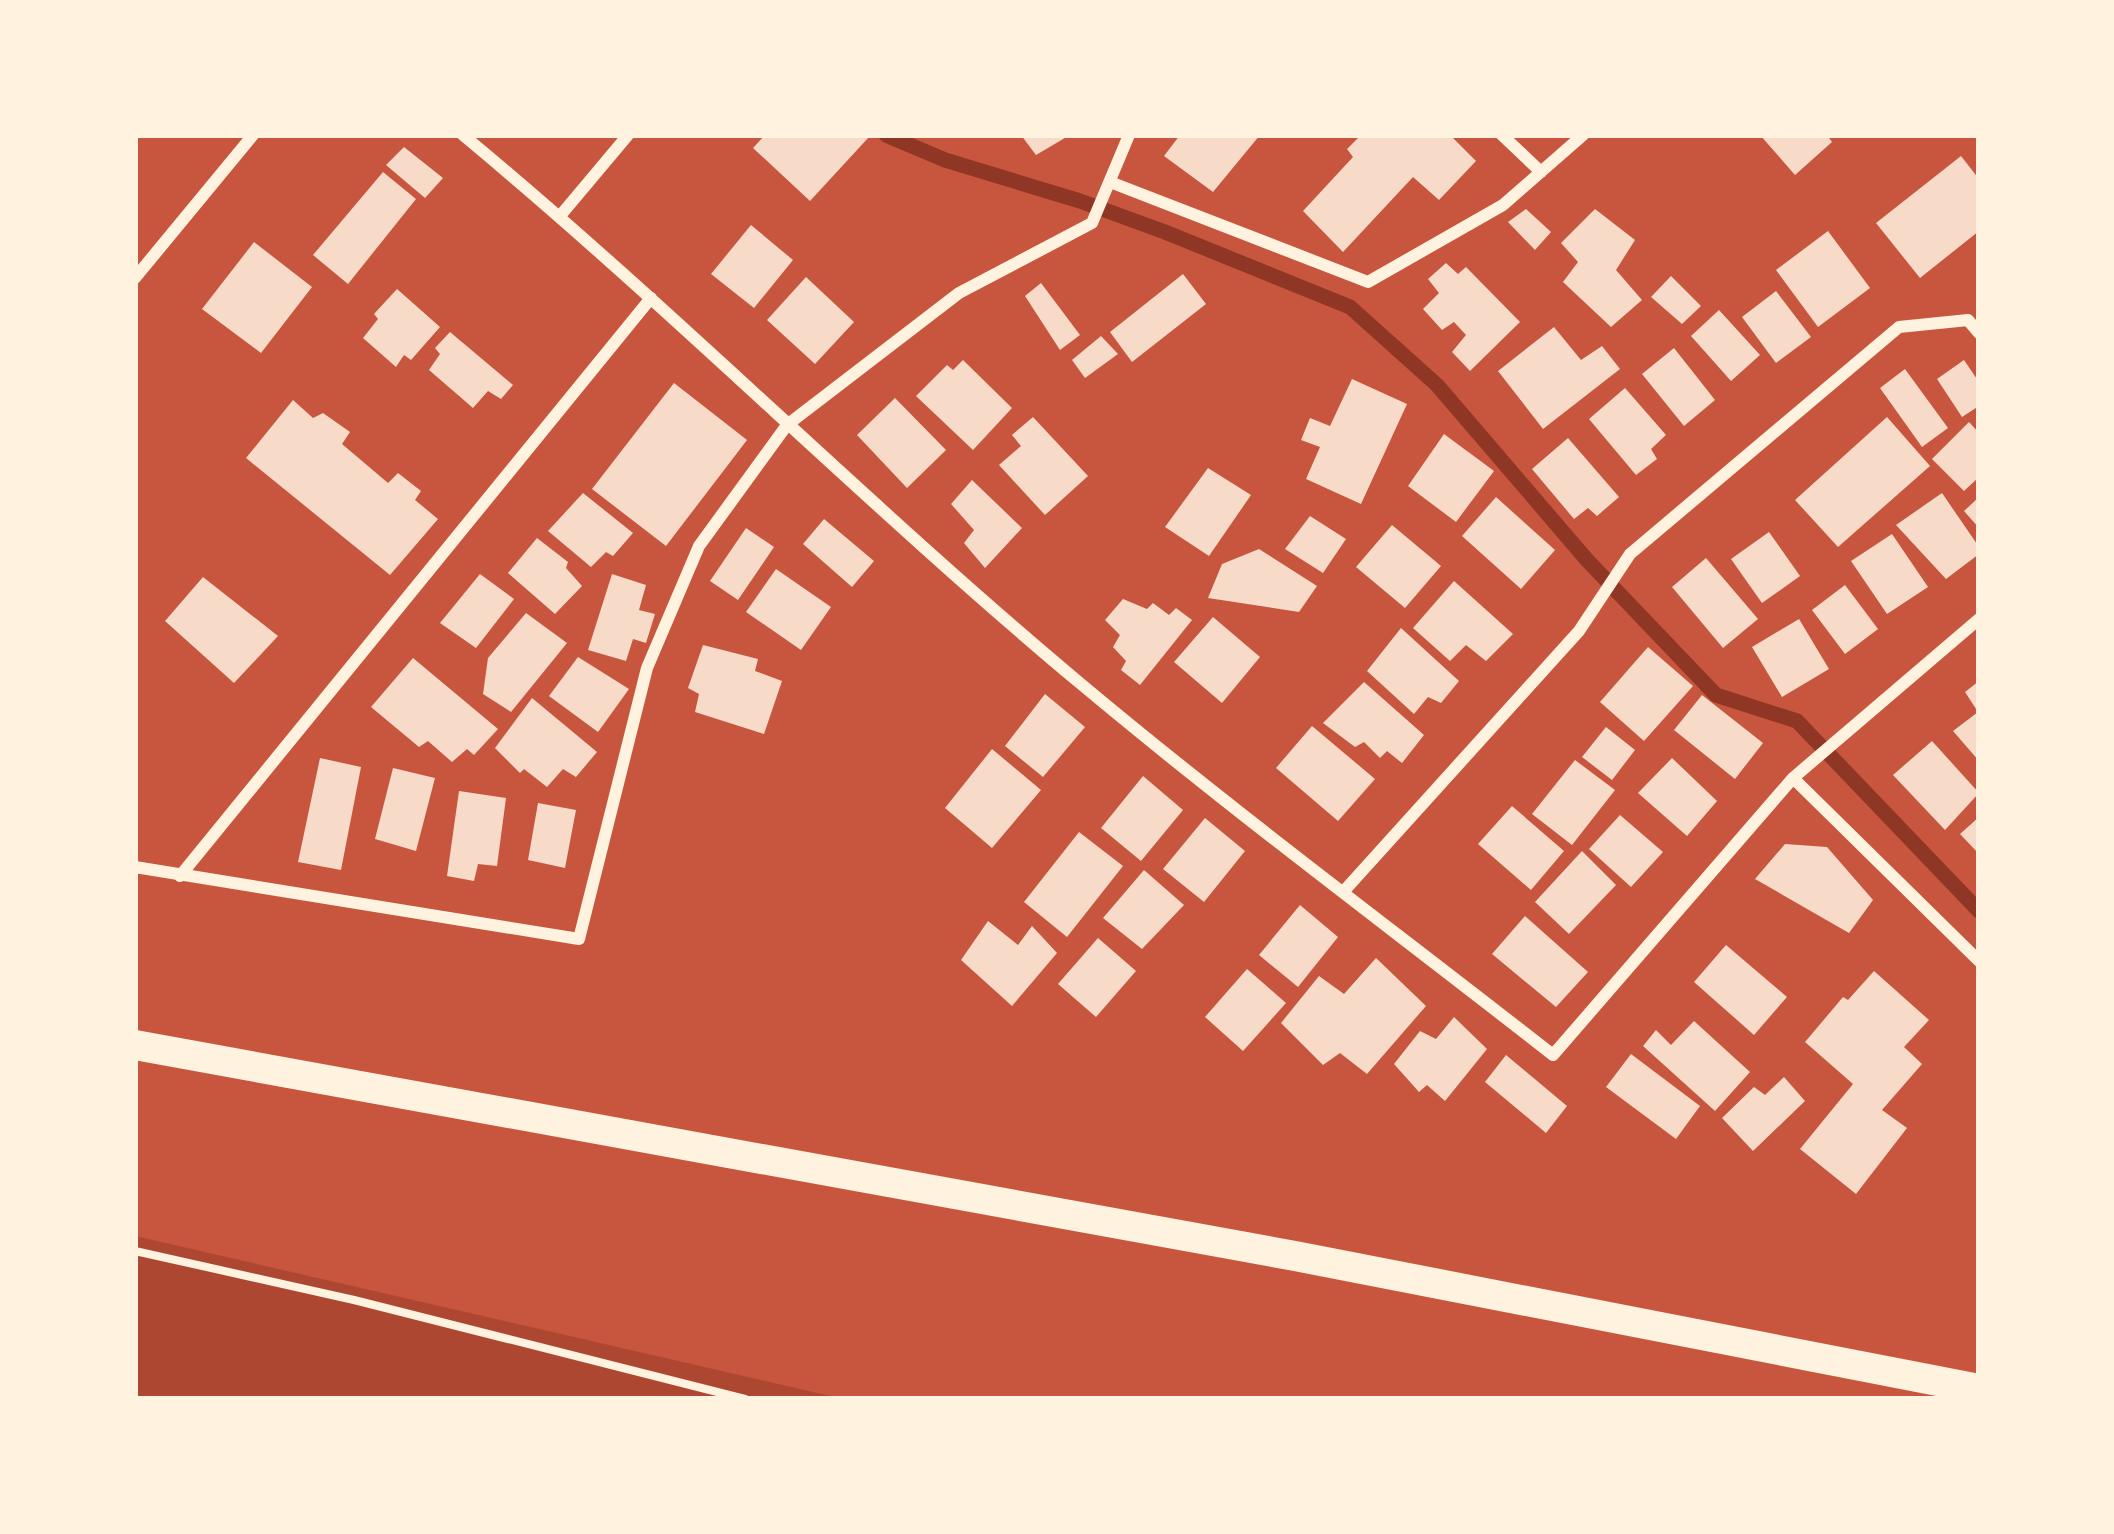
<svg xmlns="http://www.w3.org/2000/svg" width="2114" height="1534" font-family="Signika,sans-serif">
<rect width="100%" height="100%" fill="#c8553d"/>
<!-- green -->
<path fill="#ae4732" d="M135,1236L843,1399H135Z"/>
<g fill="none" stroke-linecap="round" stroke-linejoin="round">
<!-- stream -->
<path stroke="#8f3625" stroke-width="15" d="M886,135L945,160L1080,201L1165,232L1350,307L1437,385L1587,560L1716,695L1797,721L1979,911"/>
</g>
<!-- building -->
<path fill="#f7dbc8" d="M765,135H866L869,137L810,201L753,148Z
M1021,135H1070L1036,155Z
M1180,135H1260L1213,192L1164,156Z
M1361,135H1450L1476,161L1439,200L1413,177L1343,252L1303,211L1353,157L1347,149Z
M1760,135H1827L1832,142L1795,175Z
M404,147L443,178L425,198L386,165Z
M1961,156L1979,179V231L1920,278L1876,223Z
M383,172L416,199L348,284L313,255Z
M1526,209L1551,232L1535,250L1508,222Z
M1595,209L1635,240L1616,270L1642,300L1611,327L1563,282L1578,262L1561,243Z
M751,225L793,260L754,308L711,274Z
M1828,231L1870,288L1818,327L1776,270Z
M254,242L312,287L261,353L202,309Z
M1446,263L1458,274L1466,267L1520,322L1470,371L1452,352L1466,335L1454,322L1442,330L1423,309L1439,293L1428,279Z
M1183,274L1206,304L1132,362L1110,332Z
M1671,276L1701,306L1682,324L1651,297Z
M806,277L854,322L815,364L767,320Z
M1041,283L1080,335L1060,350L1025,296Z
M397,289L440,327L411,360L404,355L396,367L363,338L378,319L374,314Z
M1776,291L1811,337L1776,363L1742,317Z
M1719,310L1760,355L1731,381L1691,336Z
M1554,327L1581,360L1602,346L1620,369L1543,429L1498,371Z
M450,332L513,385L501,399L488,391L473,408L429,370L440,354L435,348Z
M1101,336L1118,354L1085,378L1072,360Z
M1674,348L1715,400L1684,426L1642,374Z
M963,360L1012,408L973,450L916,396L947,365L953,370Z
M1964,360L1979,382V406L1962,417L1937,379Z
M1905,369L1948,428L1922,447L1880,388Z
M1352,379L1407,404L1361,504L1306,479L1320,447L1301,440L1310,418L1330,426Z
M674,383L747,440L666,546L592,489Z
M1625,388L1666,435L1651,449L1657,459L1636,475L1589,419Z
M895,398L946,450L907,488L857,435Z
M293,400L313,418L323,413L350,432L342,444L388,483L398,473L421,491L415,500L438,519L390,575L246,458Z
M1033,417L1088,476L1045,515L999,465L1021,446L1012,435Z
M1887,417L1930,466L1838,547L1795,500Z
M1969,422L1979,433V477L1964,491L1932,459Z
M1444,434L1494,471L1456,522L1408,486Z
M1568,438L1619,497L1597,516L1588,508L1574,519L1532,469Z
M1208,468L1251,495L1209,556L1165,527Z
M972,480L1022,528L985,568L964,543L974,530L951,504Z
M583,493L633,533L613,556L606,552L591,567L548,531Z
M1942,493L1979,547V554L1946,579L1896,525Z
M1496,497L1555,550L1521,589L1462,536Z
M1979,497V528L1964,511Z
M1310,516L1346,539L1323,573L1285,549Z
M824,519L874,561L852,587L803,544Z
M1392,525L1441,566L1405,608L1356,567Z
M746,528L774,547L738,600L710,581Z
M1769,532L1800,576L1762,603L1731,559Z
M1892,534L1928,587L1887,614L1851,561Z
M537,538L568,562L566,568L582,586L555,614L508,573Z
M1259,549L1317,586L1299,612L1208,598L1222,564Z
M1706,558L1758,619L1723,648L1672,587Z
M776,569L831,607L801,650L746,612Z
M480,574L514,599L476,648L440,623Z
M612,574L646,585L639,610L655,614L646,643L633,639L626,661L588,650Z
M203,577L278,636L234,683L165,621Z
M1454,581L1513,634L1486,661L1466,645L1450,661L1413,628Z
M1845,585L1878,629L1845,654L1812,610Z
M1123,599L1147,609L1153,603L1169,615L1176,608L1192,620L1140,685L1121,670L1126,661L1113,647L1120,635L1105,620Z
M526,613L567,643L511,712L483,694L488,658Z
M1213,617L1260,657L1222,703L1174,662Z
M1799,619L1829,669L1782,697L1752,647Z
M1401,628L1459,681L1441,703L1428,697L1414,714L1367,671Z
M703,645L758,659L755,671L782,681L764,734L695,712L699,694L688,688Z
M1648,647L1693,686L1644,741L1600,702Z
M578,657L629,689L598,732L549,696Z
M413,658L498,729L474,755L467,749L452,762L428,741L419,747L371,707Z
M1979,681V761L1953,731L1978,712L1965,692Z
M1364,682L1424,735L1402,763L1387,751L1380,758L1364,742L1355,747L1323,723Z
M1045,694L1085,727L1043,777L1005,746Z
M1702,695L1763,743L1735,779L1674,730Z
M532,698L597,752L576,777L563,769L547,787L524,769L520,773L495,748Z
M1312,726L1375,779L1338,821L1276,768Z
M1606,727L1635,750L1612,780L1582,757Z
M1932,741L1979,793L1945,830L1893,775Z
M992,749L1041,790L992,848L945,808Z
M320,758L361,767L341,870L298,862Z
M1672,758L1717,801L1687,836L1638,793Z
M1575,760L1615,790L1572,845L1532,814Z
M393,768L435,778L416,851L375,839Z
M1143,776L1183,810L1141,861L1101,828Z
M459,791L506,798L497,866L478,864L474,881L447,876Z
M538,803L576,810L565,868L528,860Z
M1512,806L1564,851L1531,890L1478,844Z
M1620,815L1663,852L1631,887L1589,849Z
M1979,817V854L1960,834Z
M1205,818L1245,851L1204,902L1163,869Z
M1079,832L1123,866L1067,937L1024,902Z
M1785,844L1827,847L1873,900L1849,933L1755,879Z
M1582,851L1616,885L1569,934L1535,902Z
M1144,870L1184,905L1142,949L1103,918Z
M1300,905L1338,937L1298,987L1259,955Z
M1525,916L1588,972L1556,1007L1492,954Z
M988,921L1018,945L1032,926L1057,953L1012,1006L961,960Z
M1098,938L1136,971L1096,1017L1058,984Z
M1726,945L1787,997L1754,1035L1694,982Z
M1376,958L1426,1006L1367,1074L1340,1053L1323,1065L1281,1023L1319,976L1344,994Z
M1247,969L1286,1003L1243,1051L1205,1017Z
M1874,971L1929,1020L1904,1047L1922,1064L1882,1110L1907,1128L1856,1194L1800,1149L1853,1084L1805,1042L1843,997L1848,1000Z
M1454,1017L1487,1049L1445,1101L1427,1085L1419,1092L1394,1064L1420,1031L1436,1039Z
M1694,1021L1750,1072L1715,1111L1643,1046L1656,1030L1671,1045Z
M1631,1054L1700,1106L1676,1139L1606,1087Z
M1506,1055L1567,1106L1546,1133L1485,1082Z
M1784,1077L1805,1101L1753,1151L1722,1118L1754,1087L1765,1095Z"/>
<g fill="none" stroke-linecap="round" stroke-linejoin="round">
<!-- path -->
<path stroke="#fff3e0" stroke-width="8" d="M135,1251L354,1300L745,1399"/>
<!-- minor -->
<path stroke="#fff3e0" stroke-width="12" d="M463,135C675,311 869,507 1081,684C1234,812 1396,932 1553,1055L1793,778L1979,619
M1502,135L1541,172
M1110,182L1368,282L1503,205L1583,135
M560,216L628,135
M135,278L253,135
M1793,778L1979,961
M135,867L579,939L647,668L699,546L787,425L959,293L1092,223L1129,135
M180,876L651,298
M1344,891L1579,631L1630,554L1899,327L1968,320L1979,333"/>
<!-- primary -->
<path stroke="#fff3e0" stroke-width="30" d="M135,1045L1295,1256L1979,1389"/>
</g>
<!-- border -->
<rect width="2114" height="1534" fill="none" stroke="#fff3e0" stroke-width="276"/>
</svg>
